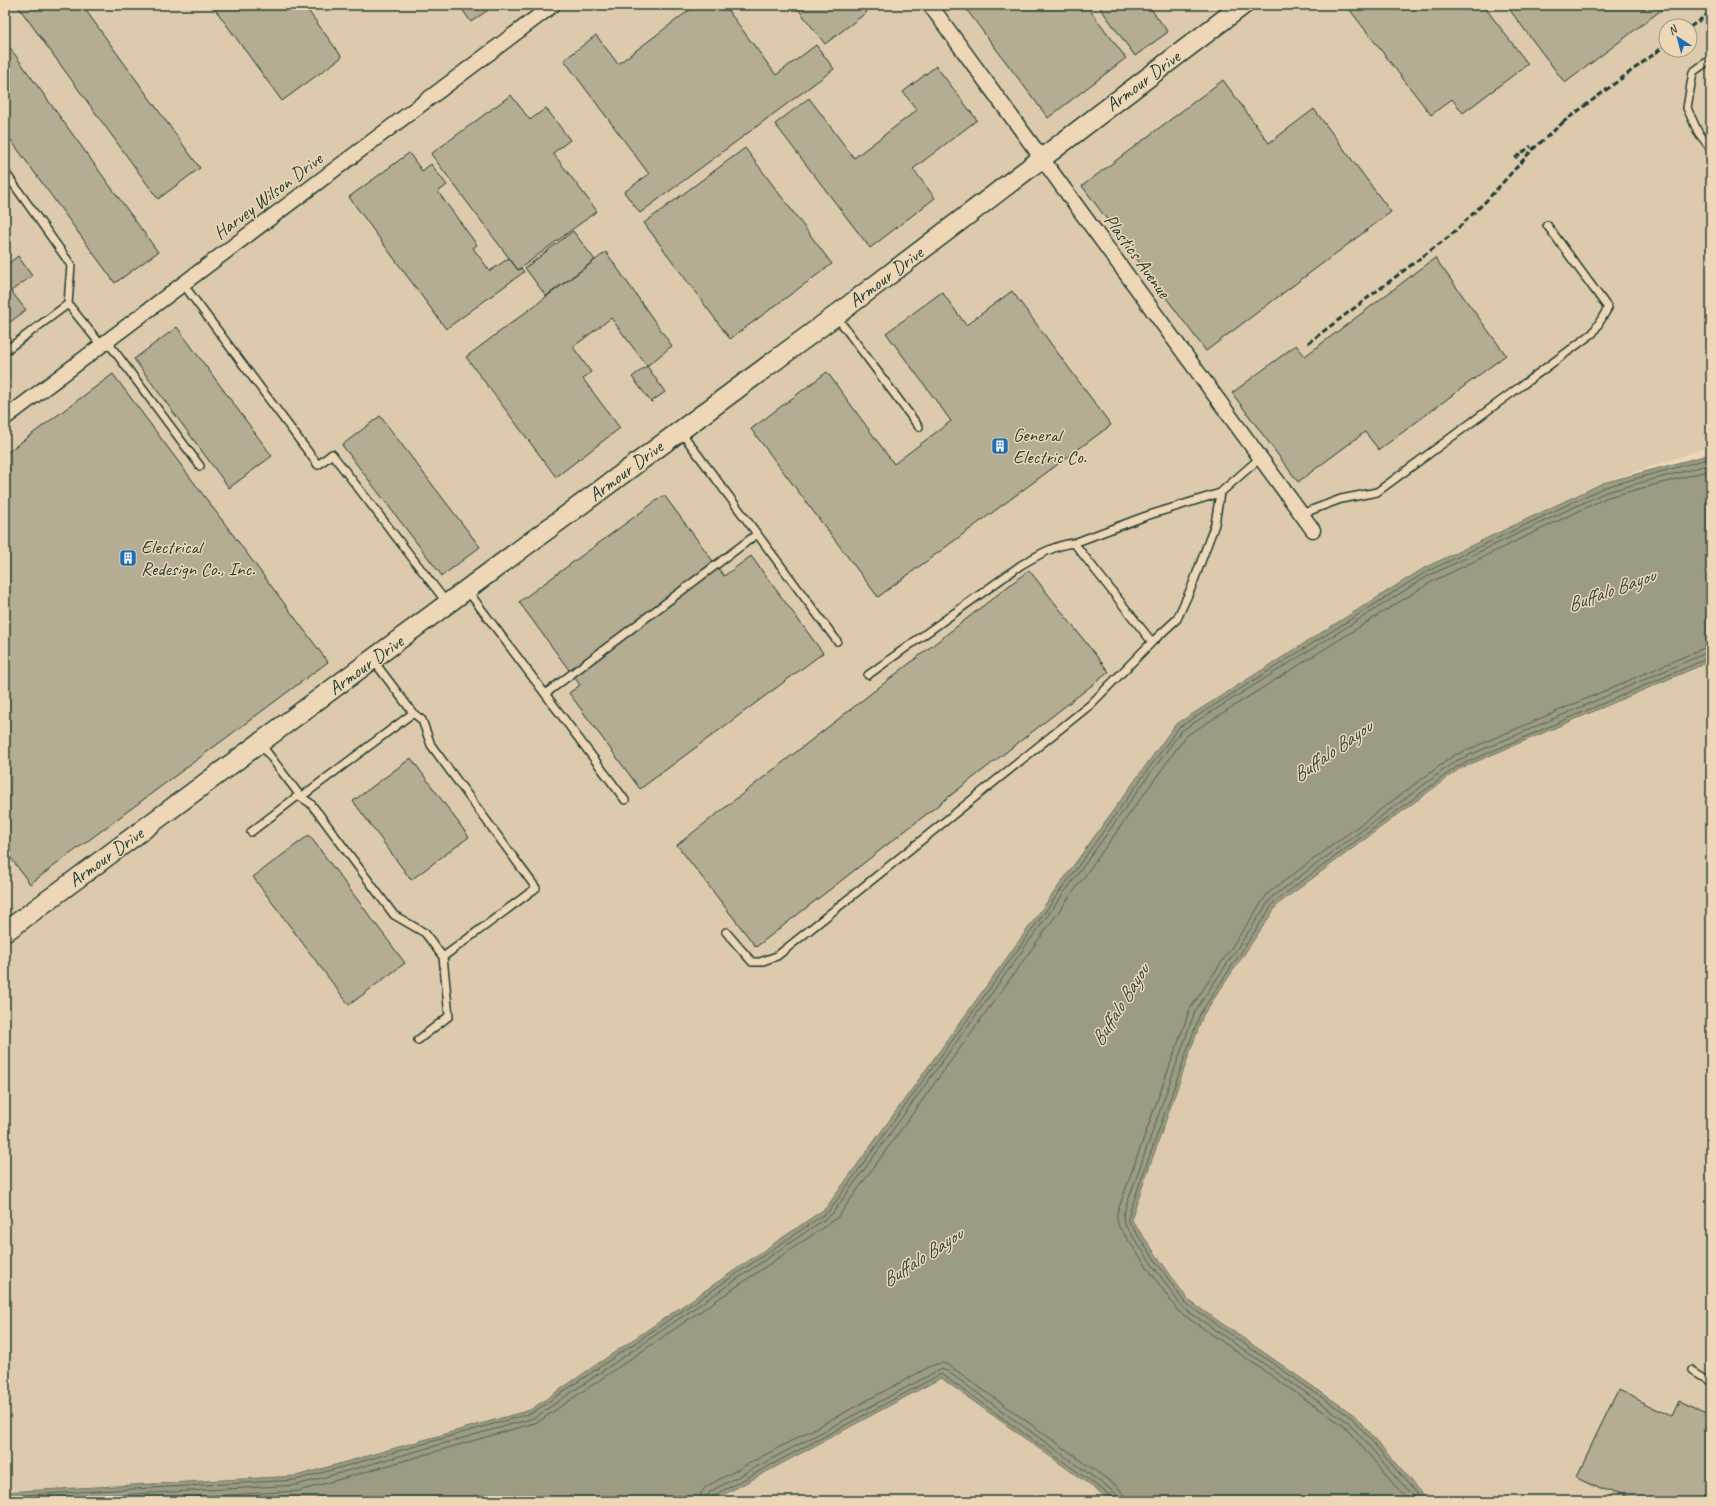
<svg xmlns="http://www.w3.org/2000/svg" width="1716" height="1506" font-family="Caveat,sans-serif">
<rect width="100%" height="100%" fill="#eed7b7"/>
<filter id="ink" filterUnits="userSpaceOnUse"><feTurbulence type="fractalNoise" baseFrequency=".025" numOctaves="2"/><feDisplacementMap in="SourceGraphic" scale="8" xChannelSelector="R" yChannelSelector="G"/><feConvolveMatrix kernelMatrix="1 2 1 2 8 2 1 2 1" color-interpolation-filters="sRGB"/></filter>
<g filter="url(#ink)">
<!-- built -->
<path fill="#ddcaac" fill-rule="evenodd" d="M5,5H1711V446L1603,483L1424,568L1175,725L826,1208L529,1410L229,1499L5,1501ZM1666,26H1690V50H1666Z
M1711,661V1501H1428L1354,1415L1188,1300L1131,1219L1203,1015L1278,904L1459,769Z
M941,1378L1112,1501H712Z"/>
<!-- water -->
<path fill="#9c9b83" stroke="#6a7563" d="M1711,454V661L1459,769L1278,904L1203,1015L1131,1219L1188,1300L1354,1415L1428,1501H1112L941,1378L712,1501H5V1492L296,1476L530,1410L826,1208L1175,725L1424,568L1603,483Z"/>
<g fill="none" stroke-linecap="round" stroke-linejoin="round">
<!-- shore -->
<path stroke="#516354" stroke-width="1" d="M5,1496L296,1480L532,1413L829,1211L1178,728L1426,572L1605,487L1711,458
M9,1501L297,1485L534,1418L832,1214L1181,731L1428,576L1606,492L1711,464
M117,1501L299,1491L538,1422L837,1218L1186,736L1431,582L1608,497L1711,470
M700,1501L701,1493L707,1486L933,1365L942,1363L950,1366L1118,1487L1123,1494L1124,1501
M706,1501L707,1496L711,1491L941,1369L947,1371L1114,1492L1118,1496V1501
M711,1501L713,1496L941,1374L1111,1496L1113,1501
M1409,1501L1344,1426L1178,1311L1119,1227L1117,1220V1213L1190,1009L1268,893L1453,756L1704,648L1711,646
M1417,1501L1348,1422L1182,1307L1124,1224L1123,1215L1195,1011L1272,897L1456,761L1706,653L1711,652
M1423,1501L1352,1418L1185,1303L1128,1221V1217L1200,1014L1275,901L1458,766L1711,657"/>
</g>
<!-- building -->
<path fill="#b4ac93" stroke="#1f3d34" d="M17,5H82L200,168L158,199Z
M212,5H304L342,57L282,101Z
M459,5H495L471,22Z
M696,5H724L776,75L816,45L834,69L640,213L624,192L649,174L564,60L596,35L618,64Z
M795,5H862L867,12L825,44Z
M963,5H1086L1126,58L1048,118Z
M1098,5H1148L1168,32L1135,56Z
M1346,5H1483L1528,64L1463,113L1452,99L1431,115Z
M1506,5H1668L1565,83Z
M5,41L158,252L115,283L5,132Z
M936,66L977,120L913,169L935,198L870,248L775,124L809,98L854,158L917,110L903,92Z
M1223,80L1269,143L1314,109L1391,212L1206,351L1082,186Z
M511,95L530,120L546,108L570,140L553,153L597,211L518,270L431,154Z
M745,148L832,264L730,339L644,223Z
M409,153L422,171L431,164L447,185L438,192L477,245L473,248L490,271L509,258L518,270L521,268L524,272L446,329L349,197Z
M573,231L595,260L546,296L525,268Z
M606,252L672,346L647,366L611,318L573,347L591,372L583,379L620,428L556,477L466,357Z
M18,256L32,276L11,291L26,310L5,326V266Z
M1435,258L1506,355L1379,450L1365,432L1298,482L1232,393L1296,345L1305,356Z
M1012,291L1111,425L878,597L751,429L827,372L894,464L951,421L886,333L942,292L966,325Z
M177,327L272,456L229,488L134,359Z
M647,366L665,392L651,402L632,377Z
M113,374L328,662L30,884L5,850V454Z
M380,416L480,547L442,576L342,445Z
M664,495L724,576L751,556L823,653L640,789L569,693L580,685L519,602Z
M1029,570L1109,672L756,947L677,845Z
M411,758L469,837L411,880L353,801Z
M309,835L405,963L349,1005L253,877Z
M1618,1390L1672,1416L1679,1401L1711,1416V1501H1630L1577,1475Z"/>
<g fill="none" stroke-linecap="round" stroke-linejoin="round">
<defs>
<path id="lane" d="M1711,59L1693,72L1687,108L1698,132L1711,149
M5,172L71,265L68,304L5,351
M183,284L318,465L332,454L447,603
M68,304L101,345
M836,316L919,427
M107,341L200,466
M681,432L837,641
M1220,493L1146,516L1074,543L1152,642L1177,619L1192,586L1215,524L1220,493L1260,458
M1301,514L1341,499L1377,492L1593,333L1608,308L1547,225
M467,590L625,800
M868,675L1021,565C1038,555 1055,545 1074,543
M545,694L757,534
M260,743L301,797L413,713L373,660
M301,797L310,803L319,814L394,915L425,933L443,957L536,888L431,745L422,720L413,713
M251,832L299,795
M726,932L752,962H760L777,956L1090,705L1152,642
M418,1040L449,1016L443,957
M1693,1370L1711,1381"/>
<path id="street" d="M930,5L1313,530
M5,418L553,5"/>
<path id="secondary" d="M5,932L835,316L1243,5"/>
</defs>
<!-- lane casing -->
<use href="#lane" stroke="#1f3d34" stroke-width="10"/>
<!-- street casing -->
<use href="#street" stroke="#1f3d34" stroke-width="17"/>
<!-- secondary casing -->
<use href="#secondary" stroke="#1f3d34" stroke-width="22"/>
<!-- lane -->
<use href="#lane" stroke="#eed7b7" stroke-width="7"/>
<!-- street -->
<use href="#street" stroke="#eed7b7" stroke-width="14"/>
<!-- secondary -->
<use href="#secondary" stroke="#eed7b7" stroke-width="19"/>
<!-- rail -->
<path stroke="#1f3d34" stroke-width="3" stroke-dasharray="6 3" stroke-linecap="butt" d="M1690,27L1711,12
M1562,123L1666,45
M1515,158L1531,146
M1308,343L1451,235L1487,200L1533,149L1566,120"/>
</g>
</g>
<!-- icons -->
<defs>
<symbol id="building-square" viewBox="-11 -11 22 22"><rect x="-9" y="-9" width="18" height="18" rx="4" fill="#1f6fb2" stroke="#eed7b7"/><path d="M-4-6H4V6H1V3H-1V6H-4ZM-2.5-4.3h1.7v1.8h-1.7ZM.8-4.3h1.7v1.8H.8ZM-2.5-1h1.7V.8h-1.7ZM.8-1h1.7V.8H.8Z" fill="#fff"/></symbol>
</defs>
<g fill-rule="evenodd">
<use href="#building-square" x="990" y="436" width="20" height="20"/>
<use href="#building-square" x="118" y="548" width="20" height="20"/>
</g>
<g text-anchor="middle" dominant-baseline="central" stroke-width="3" stroke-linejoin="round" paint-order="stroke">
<!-- street labels -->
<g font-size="19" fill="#1f3d34" stroke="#eed7b7">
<text transform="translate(1143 81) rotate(-37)">Armour Drive</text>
<text transform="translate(268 196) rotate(-37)">Harvey Wilson Drive</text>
<text transform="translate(1137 256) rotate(54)">Plastics Avenue</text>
<text transform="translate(886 277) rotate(-37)">Armour Drive</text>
<text transform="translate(626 471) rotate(-37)">Armour Drive</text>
<text transform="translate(366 665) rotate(-36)">Armour Drive</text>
<text transform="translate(106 857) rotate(-36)">Armour Drive</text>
</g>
<!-- poi labels -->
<g font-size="19" fill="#1f3d34" stroke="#eed7b7" text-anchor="start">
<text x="1013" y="435">General<tspan x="1013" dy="22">Electric Co.</tspan></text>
<text x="141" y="547">Electrical<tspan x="141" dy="22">Redesign Co., Inc.</tspan></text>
</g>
<!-- water labels -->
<g font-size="20" font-style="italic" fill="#324b40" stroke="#eed7b7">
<text transform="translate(1611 590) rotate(-20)">Buffalo Bayou</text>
<text transform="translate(1332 751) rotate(-35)">Buffalo Bayou</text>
<text transform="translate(1120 1005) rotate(-58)">Buffalo Bayou</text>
<text transform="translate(922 1257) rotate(-33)">Buffalo Bayou</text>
</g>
</g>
<!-- margin -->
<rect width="1716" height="1506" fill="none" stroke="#eed7b7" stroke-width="20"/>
<rect x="10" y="10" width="1696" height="1486" fill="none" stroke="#1f3d34" stroke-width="1.5" filter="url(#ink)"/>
<!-- north arrow -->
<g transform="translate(1678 38) rotate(324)"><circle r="19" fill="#eed7b7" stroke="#9b9983"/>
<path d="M0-3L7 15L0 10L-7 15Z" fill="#1f6fb2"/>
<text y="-6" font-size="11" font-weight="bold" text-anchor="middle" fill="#1f3d34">N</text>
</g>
</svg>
